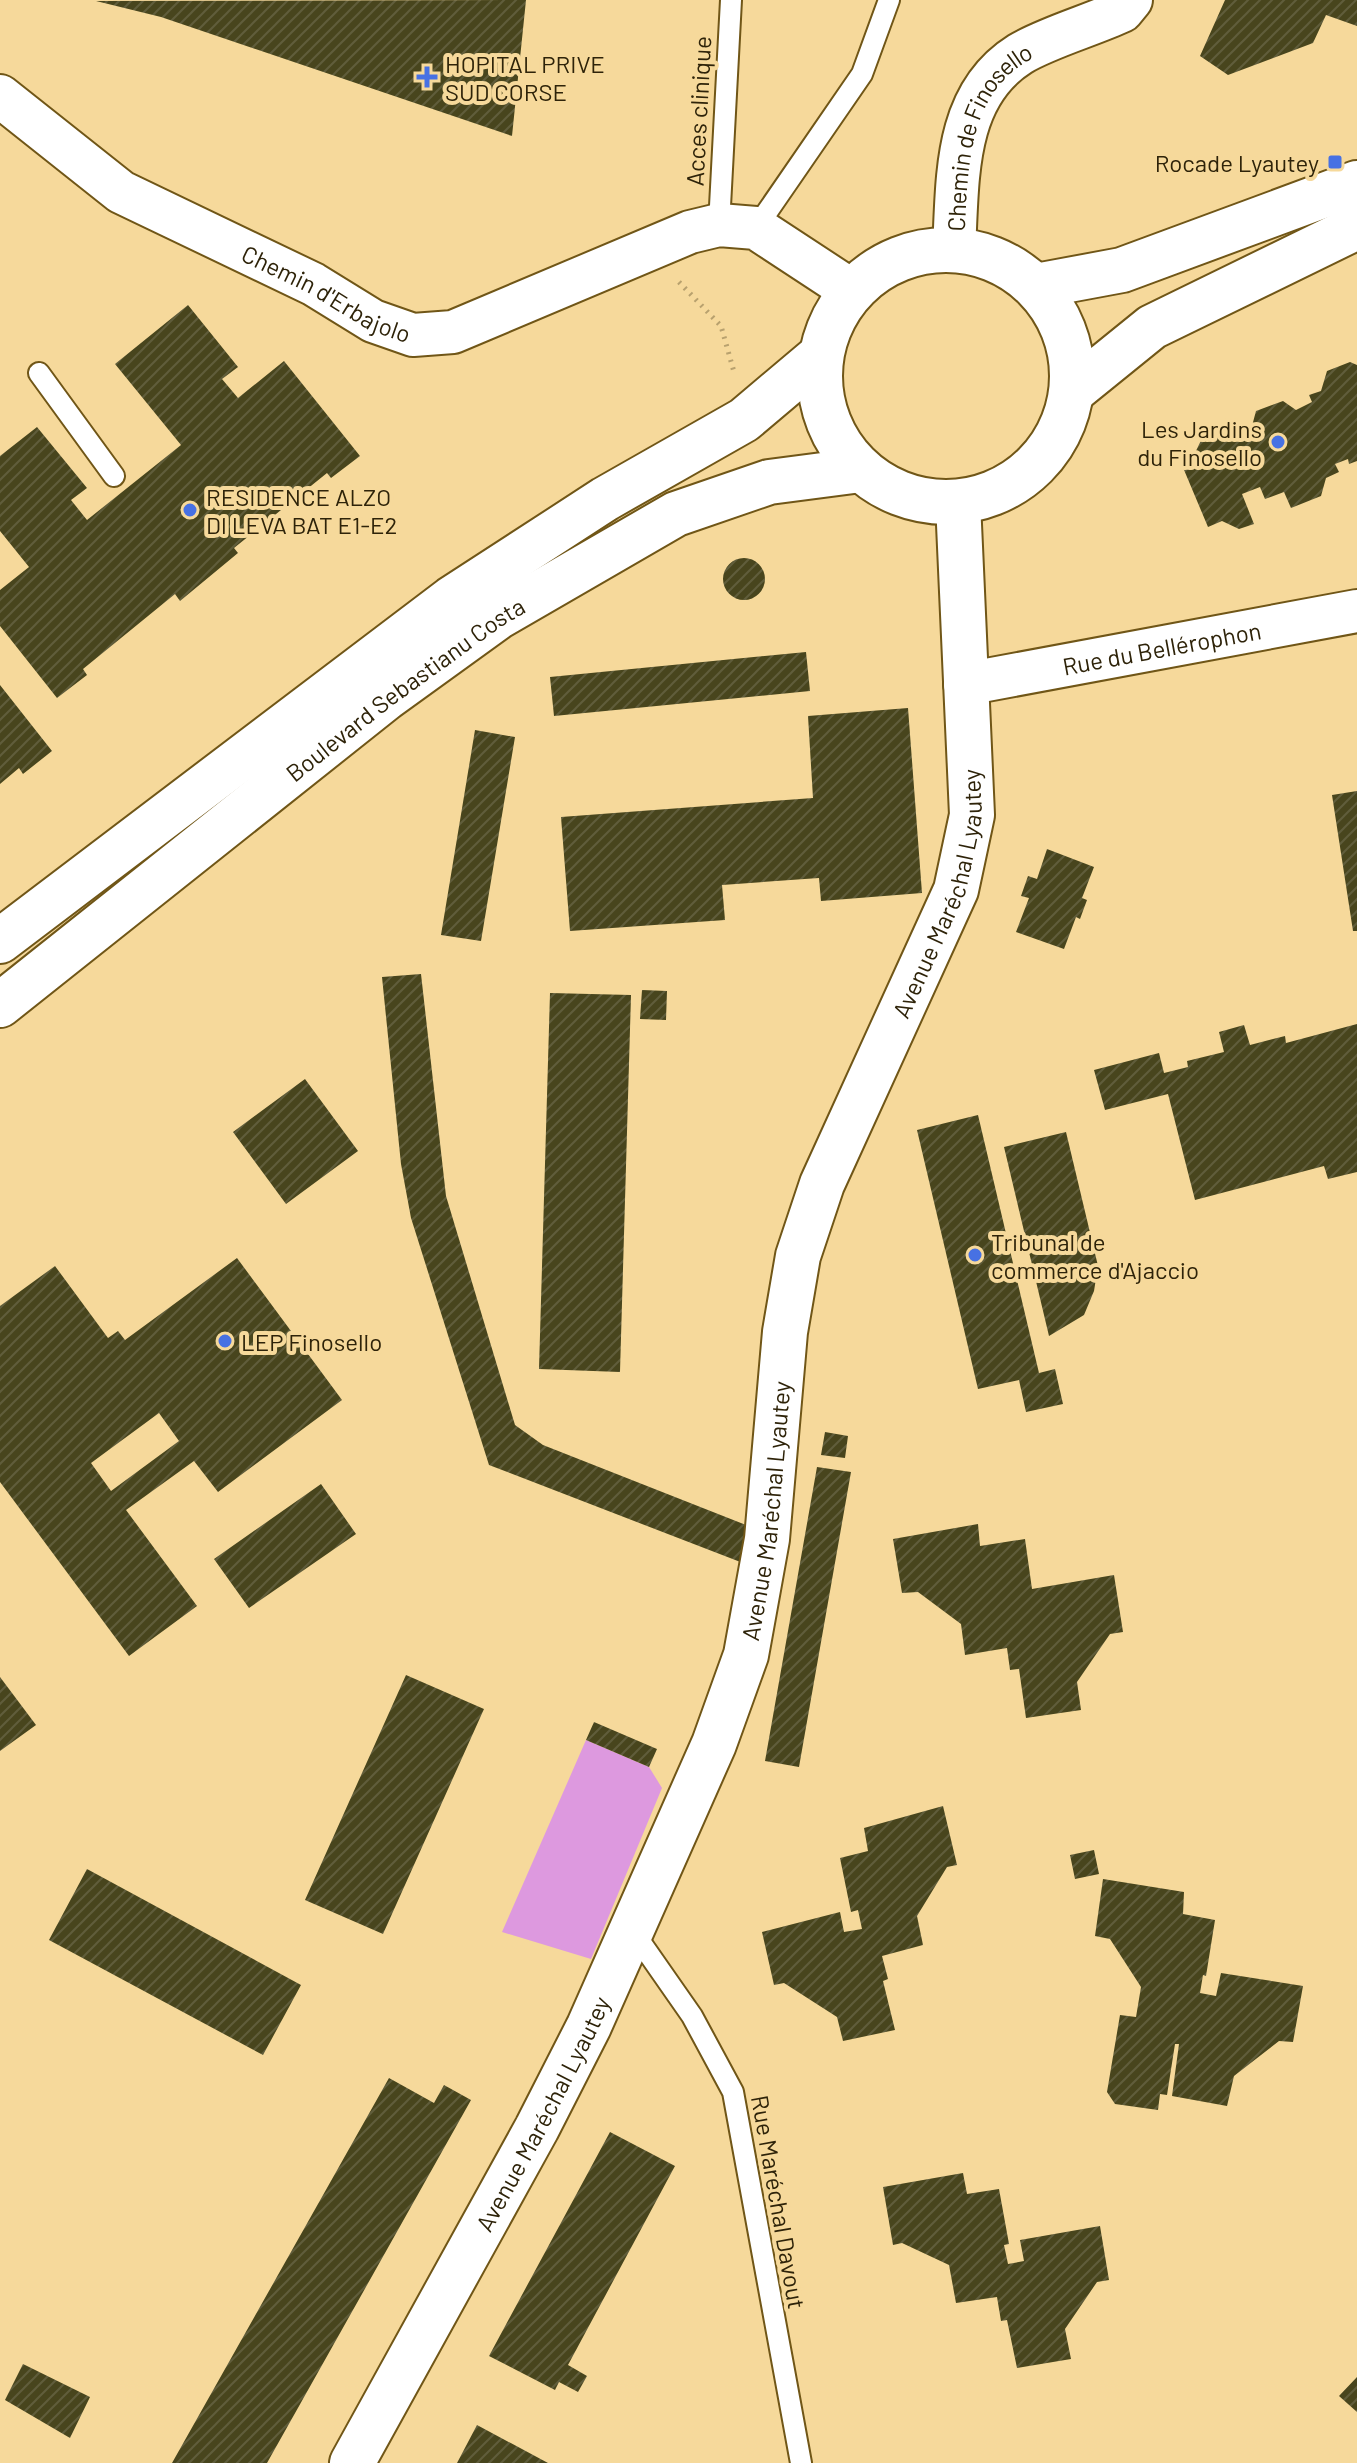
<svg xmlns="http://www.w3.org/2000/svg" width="1357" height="2463" font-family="Barlow,sans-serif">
<defs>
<pattern id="building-hatch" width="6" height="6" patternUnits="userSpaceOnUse" patternTransform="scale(2)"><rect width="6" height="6" fill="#48451d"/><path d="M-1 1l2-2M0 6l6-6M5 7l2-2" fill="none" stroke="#605d3b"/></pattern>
</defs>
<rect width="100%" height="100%" fill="#f6d99b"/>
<!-- park -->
<path fill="#dd99df" d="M586,1740L649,1767L662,1788L591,1959L502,1932Z"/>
<!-- building -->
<path fill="url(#building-hatch)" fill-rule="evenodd" d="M526,0L512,136L161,17L96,1Z
M1225,0H1357V26L1326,15L1313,43L1228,75L1200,56Z
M188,305L238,367L222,379L238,398L284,361L360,456L331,478L327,473L234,548L238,553L180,601L175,594L83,669L87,675L57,698L0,626V590L29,567L0,531V456L37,427L87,488L71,500L87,520L181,445L115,364Z
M1350,362L1357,365V461L1349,464L1348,459L1335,464L1339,472L1326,478L1321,496L1291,508L1284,492L1265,499L1260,487L1242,494L1254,524L1239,529L1222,521L1208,527L1179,458L1195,453L1205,432L1226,423L1240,431L1252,426L1256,411L1283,401L1296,410L1312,402L1309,395L1321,391L1327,371Z
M723 579a21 21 0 1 1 42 0a21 21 0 1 1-42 0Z
M806,652L810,691L554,716L550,677Z
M0,685L52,751L23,774L19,768L0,784Z
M908,708L922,893L821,901L819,878L722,885L725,920L570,931L561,817L813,798L808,716Z
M475,730L515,737L481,941L441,935Z
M1357,791V931H1353L1332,795Z
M1047,849L1094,867L1082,898L1087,900L1080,919L1076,917L1064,949L1016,932L1029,898L1021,896L1028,876L1037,879Z
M421,974L446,1196L515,1425L543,1445L746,1525L743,1563L489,1465L411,1218L401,1164L382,977Z
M642,990L667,991L666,1020L640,1019Z
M550,993L631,995L620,1372L539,1369Z
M1357,1024V1172L1328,1179L1324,1166L1195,1200L1168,1094L1105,1110L1094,1070L1159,1053L1164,1073L1188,1067L1187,1061L1224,1052L1219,1032L1244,1025L1250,1045L1285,1036L1286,1043Z
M305,1079L358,1151L286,1204L233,1132Z
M978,1115L1039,1373L1055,1369L1063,1404L1026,1412L1019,1380L978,1389L917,1130Z
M1066,1132L1098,1266L1094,1291L1084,1315L1049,1336L1004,1147Z
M237,1258L342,1400L218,1492L194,1461L126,1510L197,1606L129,1656L0,1482V1306L55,1266L108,1338L118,1331L125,1340ZM159,1413L179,1441L111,1491L91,1463Z
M825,1432L848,1436L845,1458L821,1455Z
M817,1467L851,1472L799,1767L765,1761Z
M321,1484L356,1534L249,1608L214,1559Z
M978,1524L980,1546L1025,1539L1032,1589L1114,1575L1123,1632L1110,1634L1077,1682L1081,1710L1026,1718L1019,1669L1010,1670L1007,1648L965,1655L961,1624L918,1592L902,1593L893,1539Z
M406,1675L484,1709L383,1934L305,1900Z
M0,1677L36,1725L0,1751Z
M594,1722L657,1749L649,1767L586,1740Z
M943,1806L957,1865L947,1867L917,1916L923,1945L882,1956L888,1979L883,1981L895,2030L843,2041L837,2017L784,1983L774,1985L762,1932L840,1912L844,1932L862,1929L858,1910L851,1912L840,1858L868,1851L864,1828Z
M1094,1850L1099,1874L1075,1879L1070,1855Z
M87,1869L301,1985L263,2055L49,1940Z
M1103,1879L1184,1892L1183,1914L1215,1920L1206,1976L1203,1975L1200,1993L1216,1996L1221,1973L1303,1986L1293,2042L1279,2041L1234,2076L1227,2106L1172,2096L1179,2044H1175L1167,2095L1160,2094L1158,2110L1115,2104L1107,2092L1120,2015L1136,2017L1141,1987L1110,1939L1095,1936Z
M389,2078L434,2103L444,2085L471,2100L267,2463H172Z
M610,2132L675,2166L568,2365L587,2376L578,2392L559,2382L555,2390L489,2356Z
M963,2173L967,2194L999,2189L1009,2244L1004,2245L1008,2264L1024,2261L1020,2240L1100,2226L1109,2280L1097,2282L1065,2329L1071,2359L1017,2368L1007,2320L1001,2321L997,2297L956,2303L949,2265L902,2243L893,2245L883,2187Z
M23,2364L90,2397L70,2438L5,2400Z
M1357,2377V2412L1339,2396Z
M477,2425L548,2463H457Z"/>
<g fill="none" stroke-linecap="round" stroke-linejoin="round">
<defs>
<path id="lane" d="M719,225L731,0
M756,228L862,74L889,0
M39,373L114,476
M632,1930L692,2016L733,2092L801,2463"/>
<g id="street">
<path id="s1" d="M0,96L121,192L313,284L373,321L413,335L453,332L690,232L719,225L756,228L852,291"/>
<path id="s2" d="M954,249C958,180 953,96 1020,54C1046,38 1092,25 1122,11L1131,0"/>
<path id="s3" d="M965,684L1357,611"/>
</g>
<g id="secondary">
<path id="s4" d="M352,2463L537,2128L589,2026L714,1744L746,1655L767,1539L785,1332L798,1256L822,1184L956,890L972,815L958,502"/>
</g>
<g id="primary">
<circle cx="946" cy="376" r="126"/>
<path d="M1036,286L1122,270L1357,183"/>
<path d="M1073,391L1152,327L1357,227"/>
<path d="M0,941L451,599L605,499L744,420L821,355"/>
<path id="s5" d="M0,1005L386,698L498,617L676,514L769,482L861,470"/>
</g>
</defs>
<!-- lane casing -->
<use href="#lane" stroke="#705617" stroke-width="24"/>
<!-- street casing -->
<use href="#street" stroke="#705617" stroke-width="46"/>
<!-- secondary casing -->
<use href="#secondary" stroke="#705617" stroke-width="48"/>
<!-- primary casing -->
<use href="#primary" stroke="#705617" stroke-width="48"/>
<!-- path -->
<path stroke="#b8a16e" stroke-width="5" stroke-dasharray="2 6" stroke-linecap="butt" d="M679,282L721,326L734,372"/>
<!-- lane -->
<use href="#lane" stroke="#fff" stroke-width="20"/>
<!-- street -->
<use href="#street" stroke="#fff" stroke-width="42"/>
<!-- secondary -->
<use href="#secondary" stroke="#fff" stroke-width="44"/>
<!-- primary -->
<use href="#primary" stroke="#fff" stroke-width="44"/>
</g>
<!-- markers -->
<g fill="#4771e3" stroke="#f6d99b" stroke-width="3">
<path d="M423 65h8v8h8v8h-8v8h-8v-8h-8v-8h8z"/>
<rect x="1327" y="154" width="16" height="16" rx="4"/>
<circle cx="1278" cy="442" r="8"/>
<circle cx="190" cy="510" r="8"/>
<circle cx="975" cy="1255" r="8"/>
<circle cx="225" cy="1341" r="8"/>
</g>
<g text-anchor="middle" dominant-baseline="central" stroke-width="8" stroke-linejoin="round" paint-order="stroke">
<!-- poi labels -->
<g font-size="24" fill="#2e2309" stroke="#f6d99b" text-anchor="start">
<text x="445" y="63">HOPITAL PRIVE<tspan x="445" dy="28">SUD CORSE</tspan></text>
<text x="1319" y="162" text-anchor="end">Rocade Lyautey</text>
<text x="1262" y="428" text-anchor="end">Les Jardins<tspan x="1262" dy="28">du Finosello</tspan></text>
<text x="206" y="496">RESIDENCE ALZO<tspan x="206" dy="28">DI LEVA BAT E1-E2</tspan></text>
<text x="991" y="1241">Tribunal de<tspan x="991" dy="28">commerce d'Ajaccio</tspan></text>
<text x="241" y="1341">LEP Finosello</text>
</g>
<!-- street labels -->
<g font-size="24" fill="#2e2309" stroke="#f6d99b">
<text transform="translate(698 111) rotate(-87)">Acces clinique</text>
<text stroke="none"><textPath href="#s2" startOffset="122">Chemin de Finosello</textPath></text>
<text stroke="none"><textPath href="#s1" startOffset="384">Chemin d'Erbajolo</textPath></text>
<text stroke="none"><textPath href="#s3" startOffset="200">Rue du Bellérophon</textPath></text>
<text stroke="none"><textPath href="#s5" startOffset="514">Boulevard Sebastianu Costa</textPath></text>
<text stroke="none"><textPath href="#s4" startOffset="1694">Avenue Maréchal Lyautey</textPath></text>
<text stroke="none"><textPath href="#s4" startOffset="1046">Avenue Maréchal Lyautey</textPath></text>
<text stroke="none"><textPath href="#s4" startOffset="398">Avenue Maréchal Lyautey</textPath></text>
<text transform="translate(779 2202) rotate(80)">Rue Maréchal Davout</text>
</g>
</g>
</svg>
